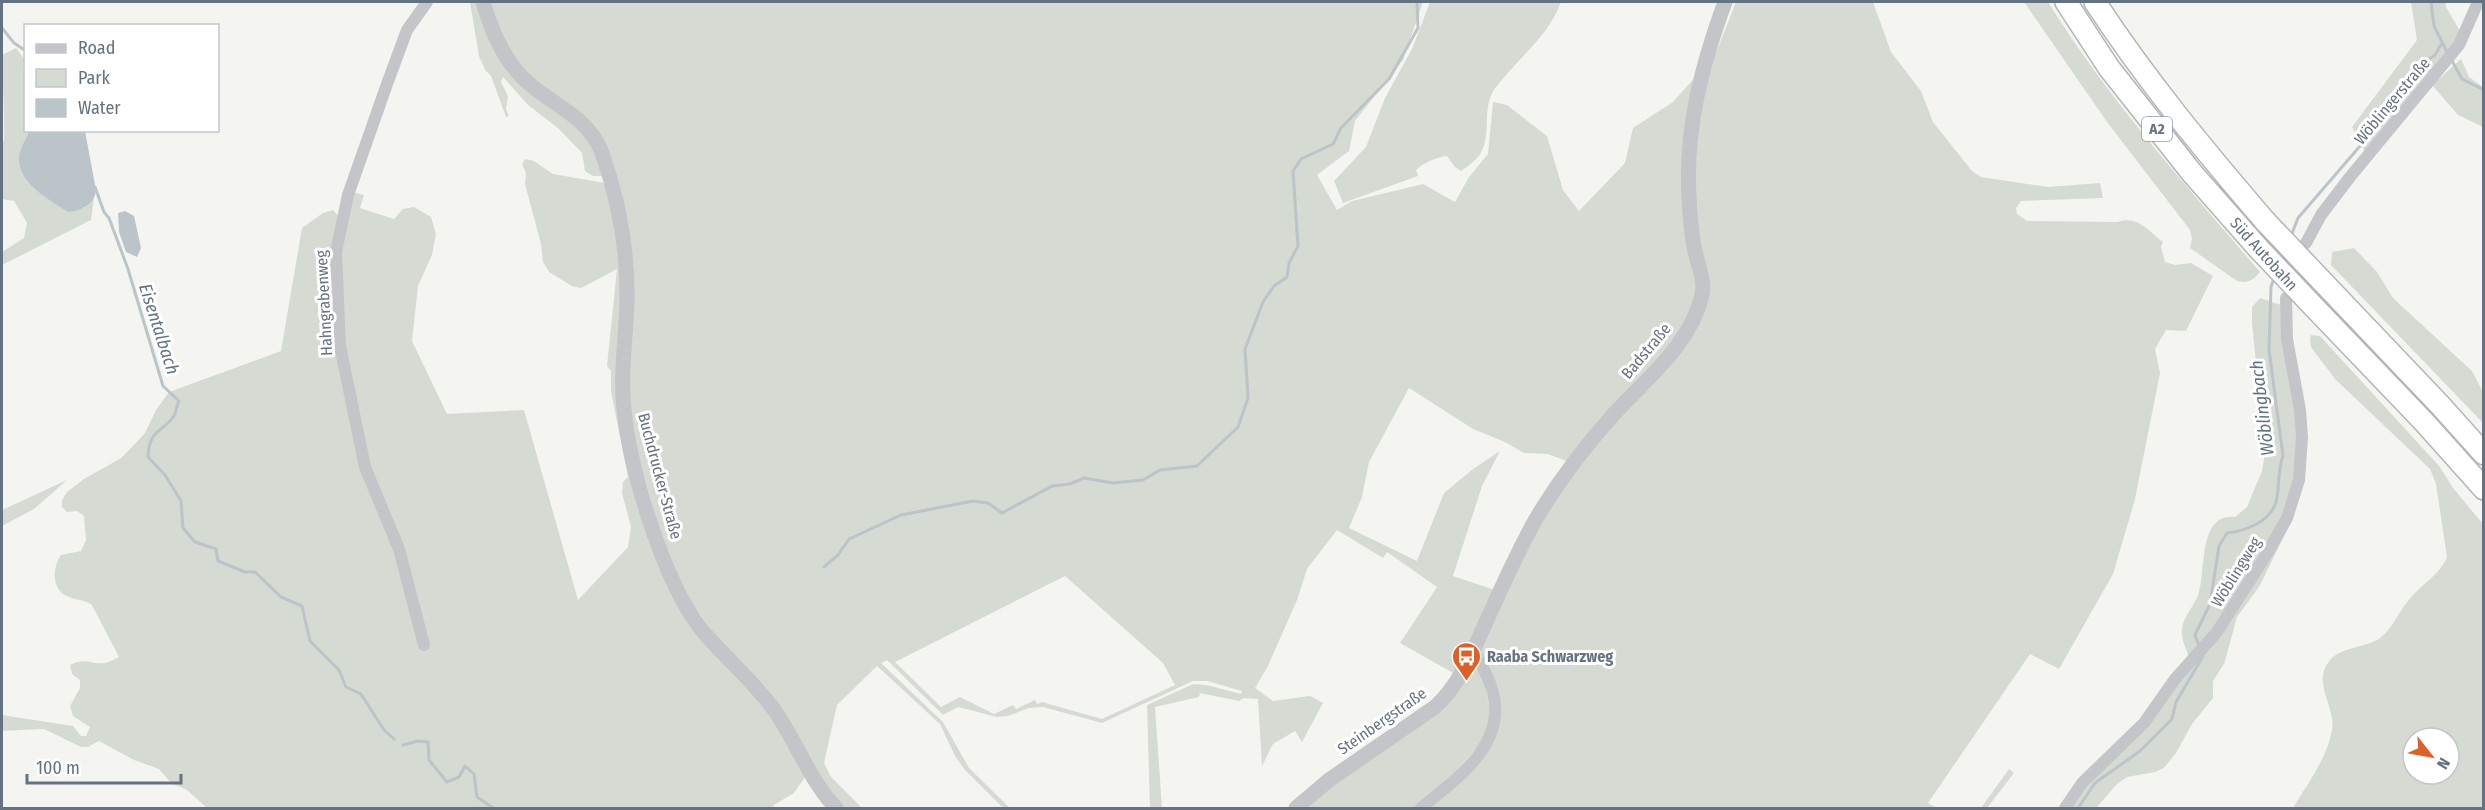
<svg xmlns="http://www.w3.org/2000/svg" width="2485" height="810" font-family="'Fira Sans Condensed',sans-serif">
<rect width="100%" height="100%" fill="#f4f5f1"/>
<!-- green -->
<path fill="#d5dbd2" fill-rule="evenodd" d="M470,2H478L488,32L576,123L593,144L602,176H593L585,171L582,153L559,129L528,105L503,77L501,82L508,96L506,109L509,116L506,117L491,76L485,70L479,56Z
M487,2H1423L1403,60L1355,121L1349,151L1317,175L1337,210L1352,201L1423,184L1455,202L1469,177L1488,154L1493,102L1507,105L1547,136L1563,190L1579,211L1625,163L1633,128L1673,102L1715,55L1736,2H1873L1891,52L1921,91L1933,122L1972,171L1981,177L2048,187L2100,183L2103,198L2021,201L2016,208L2017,214L2027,221L2117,222C2138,215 2147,230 2163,242L2161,247L2165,262L2175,265L2191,263L2213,276L2186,331L2166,330L2155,349L2160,373L2135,499L2113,574L2059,669L2030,654L1928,803L1935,807L1933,808H1424L1494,728L1478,653L1569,462L1548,454L1524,453L1505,442L1473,429L1409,388L1369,462L1362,497L1349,528L1417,561L1444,493L1473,469L1500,451L1482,486L1453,576L1495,590L1455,674L1400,643L1437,587L1387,552L1383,558L1337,530L1307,569L1297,600L1267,668L1255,688L1273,701L1310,696L1323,703L1302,742L1295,731L1273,744L1262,766L1258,699L1244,698L1239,701L1200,693L1199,697L1155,707L1162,808H1150L1147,705L1193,684L1207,685L1241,694L1242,691L1207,681H1193L1102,723L1043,707L1029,708L1008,716L997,717L958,707L943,715L887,660L881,663L943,722L969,768L1010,808H1003L965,770L955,756L940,724L877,666L837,705L824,763L831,777L862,808H841L704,626L667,555L632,434L628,356L608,160L514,61ZM1065,576L1163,663L1175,685L1102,719L1042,702L1037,704L1035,700L1016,709L1013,705L994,714L960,697L941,707L895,662Z
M1430,2H1561C1548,38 1516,59 1494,90C1481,110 1493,136 1479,156C1474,162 1467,167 1461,171L1455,167L1447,156C1435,158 1425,162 1416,170L1418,176L1343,203L1334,181L1366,147L1385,98L1412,49Z
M2024,2H2048C2109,100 2185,184 2260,272C2253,280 2248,284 2237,281L2190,248L2192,239L2190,230L2107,122Z
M2411,2H2445L2446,7L2460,31L2454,45L2365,152L2352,127L2417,40Z
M16,48L25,60L23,64L26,83V130L29,131C24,147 16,152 22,170L84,208L94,198L91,220L2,265V252L24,238L27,223L14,201L2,199C2,186 0,149 4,140C5,111 2,84 2,55Z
M2461,59L2469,77L2483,87V127L2458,115L2432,85Z
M525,159L534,161L553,174L605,183L621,252L619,355L659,558L767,707L805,777L794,793L774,805L773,808H207L187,790L171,783L159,769L134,760L99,741L88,747H81L44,729L2,731V715L73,726L81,736H86L90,727L73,716L70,706L80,688V680L72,674L70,665C85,657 91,665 105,663C109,662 115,659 119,657L92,605C85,600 77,600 69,597C51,591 52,568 61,555L81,551L86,540L84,516L77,511L67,512L62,507V500L67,492L84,479L121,458L133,446L145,433L156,410L169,392L281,351L302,228L323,213L333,210L344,222L352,192L364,195L360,208L394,219L403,209L414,207L431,217L436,234L432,255L418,286L412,341L447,414L524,410L578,600L628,547L631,527L622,493L623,482L628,477L611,391V371L607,366L617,269L581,288L572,286L549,272L543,262L541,244L525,184L526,173L522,164Z
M2354,248L2377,272L2393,298L2472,371L2483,392V423L2331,265L2332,252Z
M2260,298L2281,305L2298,437L2295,479L2278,525L2287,530L2259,587L2237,617L2224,664L2213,681V698L2192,724L2176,753L2164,768L2155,772L2127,777L2117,784L2096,808H2070C2086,779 2117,761 2139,735C2158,713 2173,688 2193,666C2189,656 2183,645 2182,635C2180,618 2195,607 2199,592C2206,570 2198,513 2235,517L2247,507L2262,471L2264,459L2263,432L2252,323V307Z
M2311,335L2320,336L2440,467L2453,488L2483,524V808H2293C2307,784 2327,759 2332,730C2336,706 2311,683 2330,660C2340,648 2364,647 2377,640C2391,632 2398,613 2408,601C2420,585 2440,575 2447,557L2436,484L2430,469L2335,379L2311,347L2310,341ZM2413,738H2449V774H2413Z
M67,480L34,509L2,526V510Z
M1472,667L1476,668C1520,728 1456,773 1415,808H1303Z
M2009,769L2014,773L1987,808H1981Z"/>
<!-- water -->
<path fill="#bbc4c9" d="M29,131H85L96,190C95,204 81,211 68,212C50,200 17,183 19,157C20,147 26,140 29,131Z
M125,211L134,216L141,248L137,257L126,252L119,232L118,213Z"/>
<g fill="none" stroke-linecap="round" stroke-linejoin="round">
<!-- stream -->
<path stroke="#bbc4c9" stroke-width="3" d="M2431,2L2434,26L2448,54
M2,28L14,43L26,51
M2451,59L2462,79L2484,90
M95,187L104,212L109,218L128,269L163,386L179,401C177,405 176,412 174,416C162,433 149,429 148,457L165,475L181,501L183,528L195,542L216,549L218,561L245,572H255L281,597L302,606L310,641L339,670L346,687L361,694L384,730L394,739
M2291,236L2298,218L2379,124L2419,66L2435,55L2442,43
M824,567L838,555L849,539L901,515L973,501L988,503L1002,513L1052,486L1070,484L1084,478L1113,483L1143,480L1160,470L1197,466L1238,427L1248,398L1245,349L1263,302L1274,286L1287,277L1289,263L1298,246L1293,171L1301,159L1333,144L1341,128L1389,79L1418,28L1417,2
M2199,646L2195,635L2210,604L2219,546L2227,533C2245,531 2270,522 2276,502C2280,488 2277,473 2283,456L2269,350L2271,287L2274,278
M403,745L418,741L428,742L429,760L447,782L459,777L465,766L474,774L477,797L493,808
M2078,808L2095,783L2140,751L2172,719L2176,702L2203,656"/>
<defs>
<path id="motorway" d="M2066,2L2109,68L2192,173L2258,248
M2095,2C2146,80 2204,150 2265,221
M2321,280L2440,405L2484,454
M2313,306L2425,423L2484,489"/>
</defs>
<!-- motorway casing -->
<use href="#motorway" stroke="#b3b6b9" stroke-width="24"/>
<!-- minor -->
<path stroke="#c3c5c9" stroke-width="12" d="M2306,243L2321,215L2350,177L2459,45L2478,2
M424,645L399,549L365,467L340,346L336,252L348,195L387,84L407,30L427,2
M1421,808C1455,780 1507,745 1493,693C1489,677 1481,664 1473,650
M2065,808L2082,783L2144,723L2175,679L2217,632L2268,552L2287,518L2299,480L2302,437L2300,410L2287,339L2286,298"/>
<!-- tertiary -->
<path stroke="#c3c5c9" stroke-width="15" d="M483,2C491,29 502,57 523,78C550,105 588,115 602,153C619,201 628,252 627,303C626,338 620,374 624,409C630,470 663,580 701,629C724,657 754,681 775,711C797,743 809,779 836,808
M1296,808L1329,780L1435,707C1460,684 1472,653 1486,622C1503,585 1519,547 1540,512C1561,478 1587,444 1614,414C1646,379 1691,344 1702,295C1705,281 1699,269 1696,255C1691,237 1690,216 1689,197C1685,128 1702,65 1725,2"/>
<!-- motorway -->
<use href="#motorway" stroke="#fff" stroke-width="21"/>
<defs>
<path id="motorway-bridge" d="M2265,221L2321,280
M2258,248L2313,306"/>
</defs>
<!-- motorway-bridge casing -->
<use href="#motorway-bridge" stroke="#b3b6b9" stroke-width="24" stroke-linecap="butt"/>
<!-- motorway-bridge -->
<use href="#motorway-bridge" stroke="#fff" stroke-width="21"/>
</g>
<!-- icons -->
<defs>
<symbol id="bus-pin" viewBox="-11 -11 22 30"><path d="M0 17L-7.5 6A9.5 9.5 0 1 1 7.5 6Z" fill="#dc6029" stroke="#fff"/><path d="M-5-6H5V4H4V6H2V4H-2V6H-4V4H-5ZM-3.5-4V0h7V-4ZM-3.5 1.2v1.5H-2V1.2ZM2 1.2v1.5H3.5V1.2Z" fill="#fff"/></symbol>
</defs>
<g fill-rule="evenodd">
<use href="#bus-pin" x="1450" y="640" width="33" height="45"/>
</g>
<g text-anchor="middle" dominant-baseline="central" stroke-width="6" stroke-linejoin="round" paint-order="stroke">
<!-- shield labels -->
<rect fill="#fff" stroke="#939ca7" stroke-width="1.5" x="2142" y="117" width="30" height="24" rx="4.5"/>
<g font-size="15" font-weight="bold" fill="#657281">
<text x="2157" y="129">A2</text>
</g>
<!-- street labels -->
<g font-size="16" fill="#657281" stroke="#fff">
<text transform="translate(2392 101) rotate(-50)">Wöblingerstraße</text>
<text transform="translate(2264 254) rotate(48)">Süd Autobahn</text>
<text transform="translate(324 303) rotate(-93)">Hahngrabenweg</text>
<text transform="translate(1646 351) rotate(-50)">Badstraße</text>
<text transform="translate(660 476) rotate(75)">Buchdrucker-Straße</text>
<text transform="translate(2236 572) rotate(-58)">Wöblingweg</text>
<text transform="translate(1382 721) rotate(-35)">Steinbergstraße</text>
</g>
<!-- poi labels -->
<g font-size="16" font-weight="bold" fill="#657281" stroke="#fff" text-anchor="start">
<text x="1487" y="656">Raaba Schwarzweg</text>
</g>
<!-- water labels -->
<g font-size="18" font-style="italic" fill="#60747f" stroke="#fff">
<text transform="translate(159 329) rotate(72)">Eisentalbach</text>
<text transform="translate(2262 408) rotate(-97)">Wöblingbach</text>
</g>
</g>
<!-- border -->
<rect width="2485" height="810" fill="none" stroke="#657281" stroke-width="6"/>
<!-- legend -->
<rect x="24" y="24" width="195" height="108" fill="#ffffff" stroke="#c1c7cd" stroke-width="1.5"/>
<rect x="36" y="44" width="30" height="9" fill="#c3c5c9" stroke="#c1c7cd" stroke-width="1.5"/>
<text x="78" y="54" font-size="18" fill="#657281">Road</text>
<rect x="36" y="69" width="30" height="18" fill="#d5dbd2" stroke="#c1c7cd" stroke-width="1.5"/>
<text x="78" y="84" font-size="18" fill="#657281">Park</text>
<rect x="36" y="99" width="30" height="18" fill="#bbc4c9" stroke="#c1c7cd" stroke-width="1.5"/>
<text x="78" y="114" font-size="18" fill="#657281">Water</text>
<!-- north arrow -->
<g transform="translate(2431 756) rotate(121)"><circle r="28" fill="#ffffff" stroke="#c1c7cd" stroke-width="1.5"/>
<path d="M0-4.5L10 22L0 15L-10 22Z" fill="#dc6029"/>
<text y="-9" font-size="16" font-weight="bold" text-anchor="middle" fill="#657281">N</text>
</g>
<!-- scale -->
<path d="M27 774v9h154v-9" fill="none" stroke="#657281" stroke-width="3"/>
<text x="36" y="774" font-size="18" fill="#657281" stroke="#ffffff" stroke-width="4.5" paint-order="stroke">100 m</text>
</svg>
